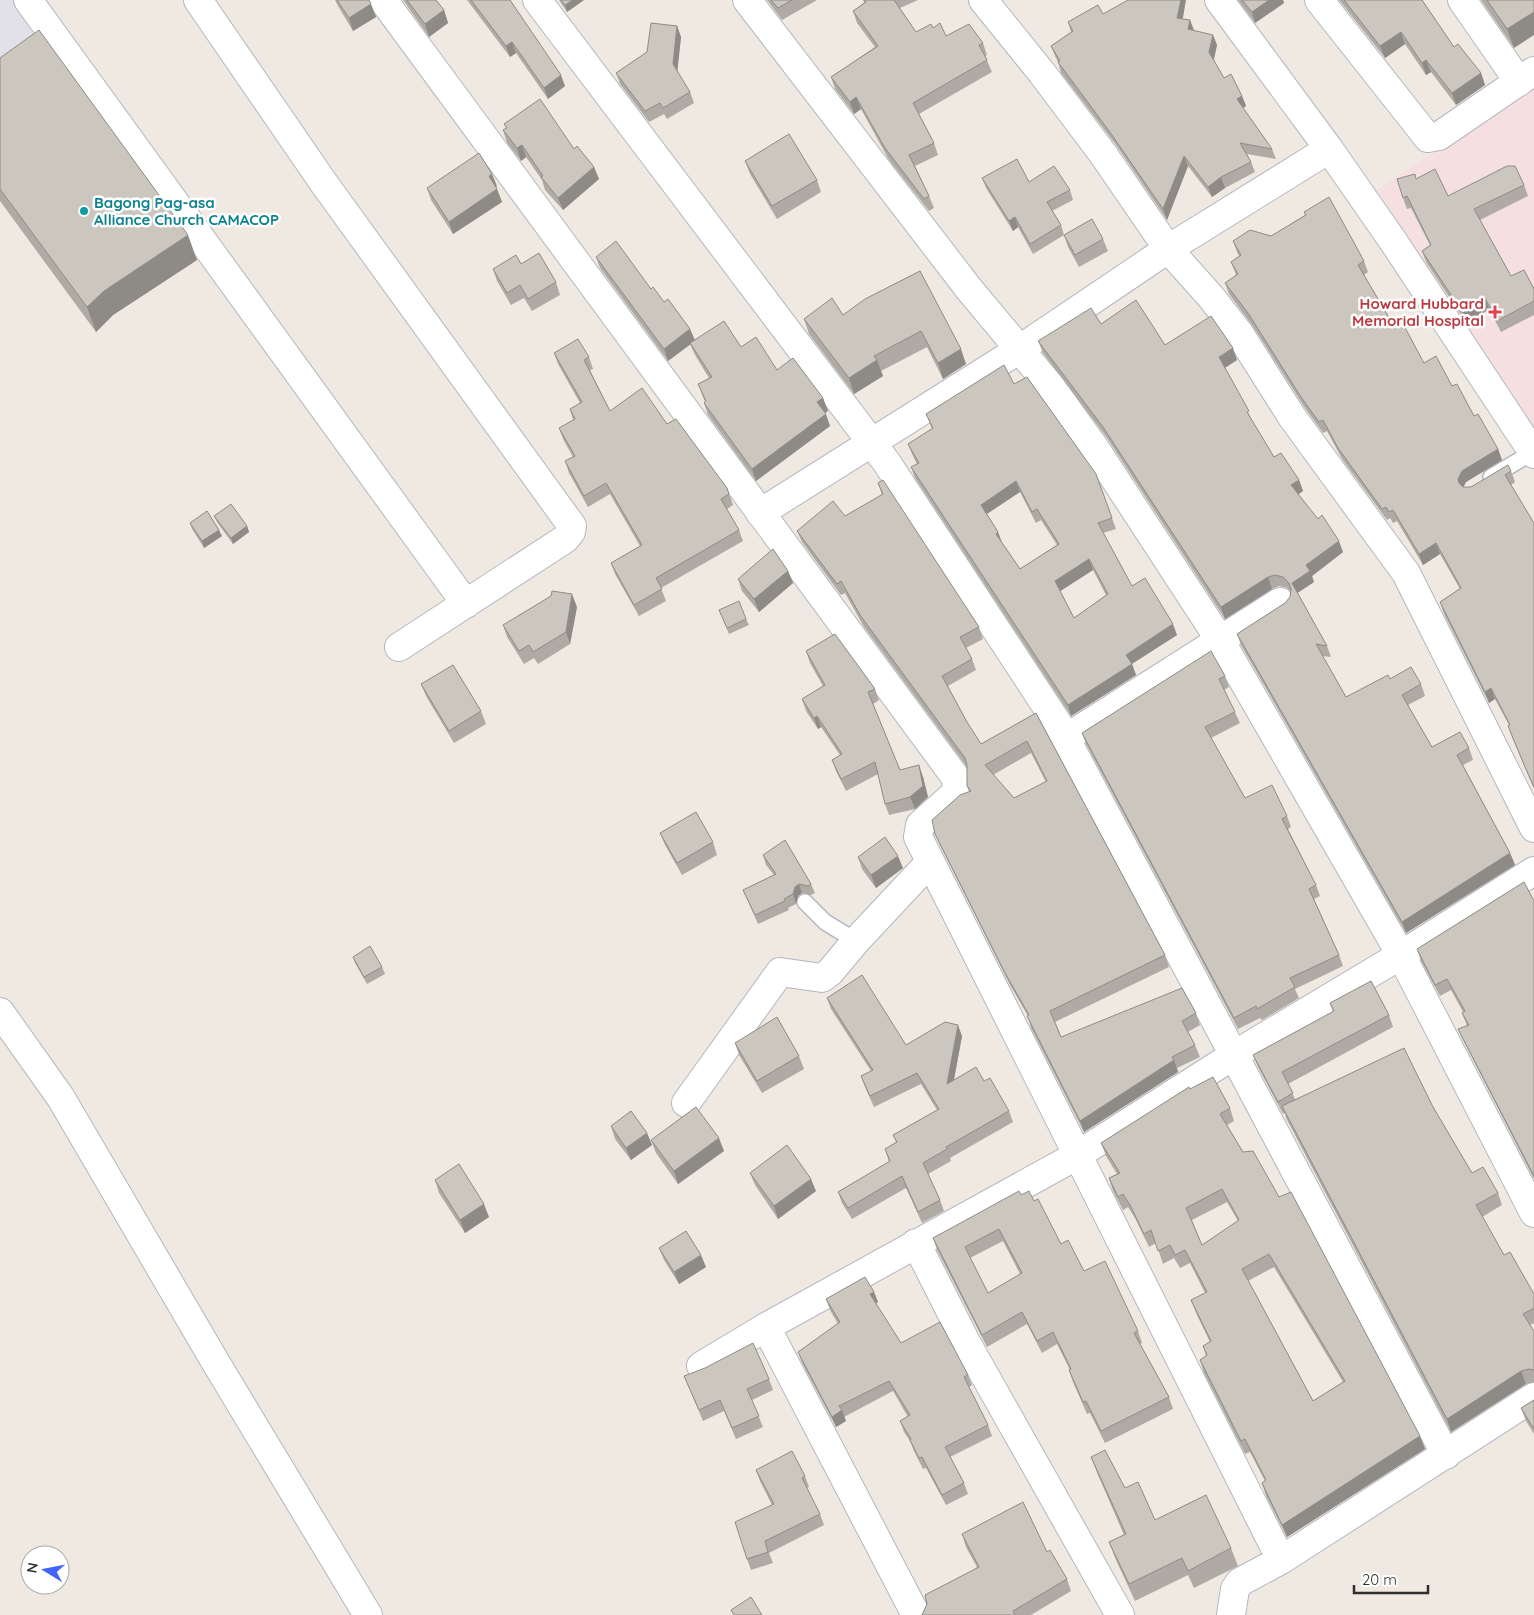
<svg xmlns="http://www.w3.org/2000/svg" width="1534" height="1615" font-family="Quicksand,sans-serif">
<rect width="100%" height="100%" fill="#efe9e1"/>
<!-- industrial -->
<path fill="#e3e1e8" d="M0,0H27L60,45L0,89Z"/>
<!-- medical -->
<path fill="#f5dfe0" d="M1534,87V434L1377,190Z"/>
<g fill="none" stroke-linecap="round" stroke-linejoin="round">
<defs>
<path id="service" d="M1491,477L1533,452
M805,902L825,922L856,941"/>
<path id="minor" d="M28,0L466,604
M198,0L323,182L572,526L571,532L565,539L399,647
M383,0L956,778L957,792L920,825L918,837L1281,1560L1534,1397
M537,0L887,463L1058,724L1446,1455
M747,0L969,289L1051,387L1094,447L1220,640L1401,955L1534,1213
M983,0L1042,73L1103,154L1168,249L1211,297L1239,333L1292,417L1406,573L1534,828
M1219,0L1329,149L1393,241L1534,454
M1319,0L1428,138L1439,136L1534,71
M1462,0L1519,82
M760,513L1020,349L1168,249L1329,149
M1066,738L1280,602
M0,1012L61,1098L216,1363L368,1615
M686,1103L780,972L822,978L830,972L856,941L930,862
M916,1243L967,1344L1120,1615
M766,1327L916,1615
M701,1366L766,1327L1076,1156L1234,1055L1401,955L1534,871
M1231,1615L1235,1589L1240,1582L1281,1560"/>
</defs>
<!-- service casing -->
<use href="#service" stroke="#b4b7c1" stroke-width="18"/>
<!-- minor casing -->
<use href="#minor" stroke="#b4b7c1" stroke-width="30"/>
<!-- service -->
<use href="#service" stroke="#fff" stroke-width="15"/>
<!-- minor -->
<use href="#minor" stroke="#fff" stroke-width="28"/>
</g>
<!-- wall -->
<path fill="#afaba4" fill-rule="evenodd" d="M335,0H369L376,17L353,31L338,6Z
M403,0H436L444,10L448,23L429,37Z
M467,0H510L565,86L548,99L516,53L510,57Z
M559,0H584L567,12Z
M767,0H817L782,20Z
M863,0H918L900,8L916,32L933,28L946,36L983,43L987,55L985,56L992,72L919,114L934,143L938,155L915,166L929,196L934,208L929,211L889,160L861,109L854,114L835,89L831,77L875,47L857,23L853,11L864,3Z
M1238,0H1283L1284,3L1255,23Z
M1339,0H1422L1454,47L1481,73L1485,85L1456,105L1431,72L1426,75L1405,44L1385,58Z
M1481,0H1534L1514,48Z
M1183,19L1194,31L1213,35L1217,45L1214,60L1224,78L1242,96L1246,106L1243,108L1272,149L1276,159L1247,154L1251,162L1255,172L1225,188L1212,197L1188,166L1167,220L1116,145L1061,73L1058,62L1055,56L1051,46L1071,32L1068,22Z
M677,26L681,37L677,71L690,92L694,103L667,119L664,114L649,122L620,84L616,73L647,52Z
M0,58L197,260L113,315L96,332L0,201Z
M504,124L574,149L594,167L599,179L563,210L545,190L542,180L526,157L521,161L507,143L503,130L506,128Z
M745,161L817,180L821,192L777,219L750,174Z
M982,178L1029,182L1070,190L1073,200L1052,211L1061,225L1064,235L1103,239L1108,251L1079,267L1068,247L1064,235L1033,254L1018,227L1013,231L986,188Z
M1416,179L1448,196L1524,185L1528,196L1480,220L1511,276L1534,289V315L1501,332L1489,309L1467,324L1426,262L1422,251L1430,245L1411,208L1407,209L1403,198Z
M497,186L496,187L502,202L453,234L431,200L427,188Z
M1304,212L1364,261L1368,272L1364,275L1394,326L1424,363L1452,386L1498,449L1502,460L1466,482L1463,487H1471L1511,471L1515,482L1511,485L1534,523V789L1512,737L1509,725L1495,699L1489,703L1444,614L1440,602L1460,589L1440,554L1423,565L1397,521L1393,523L1390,518L1387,520L1342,459L1327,431L1323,433L1305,408L1252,325L1229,294L1225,283L1236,275L1231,262L1239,256L1237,252L1233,241L1271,236L1305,215Z
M596,257L651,289L664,302L690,329L695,340L741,347L823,398L828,411L825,413L830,426L756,481L708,415L704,403L705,402L698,384L709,378L695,355L690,344L668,361L600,268Z
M521,264L556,282L560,295L532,311L524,298L511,305L497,281L493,269Z
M920,271L966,364L943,379L927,347L881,371L883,376L854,394L809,334L804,319L843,315Z
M1101,324L1165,345L1237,360L1225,368L1253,422L1274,457L1299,480L1303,491L1298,494L1343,552L1312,576L1314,582L1297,593L1327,646L1331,657L1322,656L1346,697L1390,679L1421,684L1425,696L1408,705L1432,747L1469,748L1473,760L1463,765L1510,853L1515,865L1406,933L1241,645L1237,634L1285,603L1290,597L1291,592L1287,588L1279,586L1272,589L1225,619L1107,438L1043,353L1038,341Z
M554,353L589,357L593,369L590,370L610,411L667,424L727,488L731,499L733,505L727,509L739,530L743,541L661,588L666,601L639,616L615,574L611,563L640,546L610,494L588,507L569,473L565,461L573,457L563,439L559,428L573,420L570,409L580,403L558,364Z
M1014,384L1096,474L1116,529L1103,533L1132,586L1177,635L1132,664L1136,675L1071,716L915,478L911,467L917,464L912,454L908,444L932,429L926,414ZM1020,492L1036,523L1041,520L1057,545L1020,569L1002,543L998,532L987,514ZM1093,570L1106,595L1074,618L1060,591Z
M878,483L979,627L983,639L966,648L972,659L976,670L948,686L967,722L981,744L1036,713L1165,955L1169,967L1055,1022L1061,1037L1196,1013L1200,1025L1188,1032L1195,1045L1200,1057L1177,1068L1178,1072L1084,1132L1031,1028L1028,1016L1010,985L940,845L935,834L969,792L967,786V767L864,627L845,593L841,595L802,542L797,531L845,516L882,495ZM1031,753L1046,782L1014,798L993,775Z
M214,516L247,526L249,532L233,544L217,522Z
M190,523L222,536L204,548L192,529Z
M788,571L793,583L759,612L742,591L738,579Z
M577,607L570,644L538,664L534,658L524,664L507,637L503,625Z
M719,610L746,619L749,625L729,634Z
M806,651L875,689L879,700L873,704L900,770L923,777L928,797L915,809L889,815L885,804L878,774L846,791L836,771L832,760L840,755L821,727L818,729L806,711L802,699L823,686L810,663Z
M1225,676L1229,687L1224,690L1235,712L1240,723L1211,738L1245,798L1287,816L1291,827L1288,829L1316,885L1320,896L1314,899L1339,955L1343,966L1295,989L1299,998L1262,1020L1260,1018L1238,1029L1086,744L1082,733Z
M421,684L481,711L486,724L454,743L426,696Z
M660,833L713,842L717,855L682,875L665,845Z
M763,855L811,884L815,893L811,895L802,893L798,896L796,904L788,908L789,910L758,924L743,890L774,875L766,865Z
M858,857L903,868L876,888L862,869Z
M1534,901V1179L1463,1040L1458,1029L1467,1026L1462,1013L1463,1012L1451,990L1440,996L1421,961L1417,949Z
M353,957L382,967L385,974L367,984L355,963Z
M827,998L906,1045L962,1036L954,1080L984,1081L1009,1111L1013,1122L950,1158L951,1161L928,1174L940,1200L944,1211L922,1223L906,1188L852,1219L842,1203L838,1192L889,1162L885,1149L896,1142L893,1135L937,1110L921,1084L874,1107L865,1087L861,1076L871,1071L831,1009Z
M1330,1003L1389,1015L1393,1027L1288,1084L1295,1099L1433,1107L1472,1173L1498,1193L1502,1205L1482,1217L1504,1255L1534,1294V1323L1530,1325L1534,1331V1382L1526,1384L1451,1432L1286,1118L1285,1113L1283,1114L1258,1067L1253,1055L1333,1012Z
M735,1043L799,1056L804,1069L762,1093L739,1055Z
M1190,1089L1230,1108L1234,1121L1227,1125L1243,1152L1279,1197L1420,1436L1425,1449L1287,1537L1266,1496L1262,1483L1265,1481L1250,1452L1245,1454L1204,1373L1200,1360L1206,1356L1203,1346L1210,1342L1196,1313L1191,1300L1205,1293L1190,1263L1180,1268L1174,1258L1163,1264L1156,1243L1149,1247L1135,1218L1128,1207L1123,1210L1113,1191L1109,1178L1117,1174L1106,1156L1101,1143ZM1227,1202L1238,1221L1202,1245L1192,1220ZM1274,1267L1343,1382L1313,1401L1248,1281Z
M611,1126L647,1133L652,1145L631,1160L615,1139Z
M651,1140L724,1151L678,1184L656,1153Z
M750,1173L816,1191L778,1219L755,1185Z
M435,1180L489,1217L465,1233L439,1193Z
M1021,1195L1034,1201L1061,1244L1084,1271L1138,1331L1142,1343L1140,1344L1169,1397L1173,1409L1105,1443L1090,1413L1087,1414L1073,1382L1069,1370H1070L1057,1344L1042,1353L1027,1324L987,1347L937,1250L933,1238ZM1003,1241L1020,1274L988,1293L970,1258Z
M659,1248L706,1267L679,1284L664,1260Z
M874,1292L878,1302L876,1304L901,1343L968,1375L972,1385L969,1387L988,1425L992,1436L950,1457L964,1483L968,1494L946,1505L926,1468L923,1469L914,1451L910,1441L904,1432L900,1421L908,1417L893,1391L844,1417L846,1421L836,1427L802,1363L798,1352L838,1324L830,1310L826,1299Z
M684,1376L769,1379L773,1390L752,1400L763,1427L736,1439L724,1411L703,1421Z
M1534,1400V1434L1526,1421L1521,1408Z
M1091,1457L1125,1488L1155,1520L1231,1548L1238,1566L1194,1588L1188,1575L1135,1601L1116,1560L1109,1542L1124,1535L1098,1475Z
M756,1470L805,1476L809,1487L807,1488L820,1514L824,1525L769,1553L773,1563L751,1570L747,1559L772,1505L760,1481Z
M962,1534L1047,1552L1067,1579L1071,1591L1031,1615H921L977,1567L966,1547Z"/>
<!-- shaded-wall -->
<path fill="#8e8b86" d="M573,0H584L567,12L565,5Z
M1181,0H1186L1181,29L1177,18Z
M1269,0H1283L1284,3L1255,23L1252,12Z
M371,4L376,17L353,31L349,18Z
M444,10L448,23L429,37L425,24Z
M1534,12V35L1514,48L1507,29Z
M1190,20L1194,30L1188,29Z
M677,26L681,37L677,75L673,64Z
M1401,32L1405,44L1385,58L1380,46Z
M1213,35L1217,45L1213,62L1209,52Z
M512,42L516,53L510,57L506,46Z
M1426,60L1431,72L1426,75L1422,63Z
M1481,73L1485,85L1456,105L1452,93Z
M561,75L565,86L548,99L544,88Z
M1242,96L1246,106L1241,109L1237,99Z
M856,97L861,109L854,114L850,102Z
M522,145L526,157L521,161L517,148Z
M1184,156L1188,166L1167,220L1163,209Z
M594,167L599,179L563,210L558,198Z
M492,174L497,186L493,189L489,176Z
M1221,177L1225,188L1212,197L1208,187Z
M497,189L502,202L453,234L449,222Z
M1015,217L1018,227L1013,231L1009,221Z
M188,235L197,260L113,315L96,332L87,307L104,291Z
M1485,298L1489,309L1467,324L1463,313Z
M690,329L695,341L668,361L664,349Z
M1233,348L1237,360L1223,369L1219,357Z
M961,349L966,364L943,379L938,363Z
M877,360L883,376L854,394L849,378Z
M823,398L828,411L822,414L817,402Z
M826,414L830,426L756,481L752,469Z
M1498,449L1502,460L1466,482L1462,490L1463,494L1458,479L1462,471Z
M1299,480L1303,491L1295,497L1291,485Z
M1016,481L1020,492L985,515L981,505Z
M247,526L249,532L233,544L231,538Z
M219,530L222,536L204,548L202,541Z
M998,532L1002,543L996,534Z
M1339,541L1343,552L1312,576L1314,582L1296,594L1292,583L1306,565Z
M1436,543L1440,554L1423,565L1419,554Z
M1089,559L1093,570L1059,592L1055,581Z
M788,571L793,583L759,612L754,599Z
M1268,577L1272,589L1225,619L1221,607Z
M572,594L577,607L570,644L566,632Z
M1173,624L1177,635L1130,665L1126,655Z
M1132,664L1136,675L1071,716L1068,705Z
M1491,688L1495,699L1489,703L1485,692Z
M817,716L821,727L818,729L814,718Z
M919,765L923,777L928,797L915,809L910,797Z
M1510,853L1515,865L1406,933L1402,922Z
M898,856L903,868L876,888L871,875Z
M799,884L802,893L798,896L796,904L793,894L795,887Z
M958,1025L962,1036L951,1095L947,1084Z
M1174,1060L1178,1072L1084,1132L1080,1121Z
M647,1133L652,1145L631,1160L626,1148Z
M719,1138L724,1151L678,1184L674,1171Z
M811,1179L816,1191L778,1219L774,1206Z
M484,1204L489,1217L465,1233L460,1220Z
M701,1255L706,1267L679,1284L674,1272Z
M874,1292L878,1302L874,1305L870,1294Z
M1521,1371L1526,1384L1451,1432L1447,1419Z
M842,1410L846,1421L836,1427L832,1417Z
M1420,1436L1425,1449L1287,1537L1282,1525Z"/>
<!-- building -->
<path fill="#cbc7bf" stroke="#8e8b86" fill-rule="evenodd" d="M337,0H369L371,4L349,18Z
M407,0H436L444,10L425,24Z
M471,0H510L561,75L544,88L512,42L506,46Z
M561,0H573L565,5Z
M771,0H792L778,8Z
M865,0H894L916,32L931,24L933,28L940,23L946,36L969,24L983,43L979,45L987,60L913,103L934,143L909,155L929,196L924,199L885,148L856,97L850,102L831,77L878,46L853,11L866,2Z
M1128,0H1181L1177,18L1190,20L1188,29L1213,35L1209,52L1224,78L1231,74L1242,96L1237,99L1272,149L1240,143L1251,162L1221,177L1208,187L1184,156L1163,209L1112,135L1058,62L1060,61L1051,46L1073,31L1068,22L1098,5L1103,14Z
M1242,0H1269L1252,12Z
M1344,0H1422L1454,47L1458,44L1481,73L1452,93L1426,60L1422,63L1401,32L1380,46Z
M1487,0H1534V12L1507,29Z
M651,23L677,26L673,64L690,92L663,108L660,103L645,111L616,73L647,52Z
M39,30L188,235L104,291L87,307L0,189V58Z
M540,99L574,149L577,146L594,167L558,198L541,177L543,176L522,145L517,148L503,130L507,128L504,124Z
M789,134L817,180L772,206L745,161Z
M479,153L492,174L489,176L497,189L449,222L427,188Z
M1017,159L1029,182L1054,166L1070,190L1047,202L1061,225L1030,244L1015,217L1009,221L982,178Z
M1507,166H1515L1524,185L1474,209L1511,276L1524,270L1534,289V301L1497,321L1485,298L1463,313L1422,251L1431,245L1407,196L1403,198L1397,179L1415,174L1416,179L1435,169L1448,196Z
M1329,197L1364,261L1358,265L1394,326L1402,322L1424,363L1436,356L1452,386L1457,384L1474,416L1478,414L1498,449L1462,471L1458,479L1459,483L1463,487H1471L1508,465L1511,471L1505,475L1534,523V787L1525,767L1508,726L1510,725L1491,688L1485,692L1440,602L1461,588L1436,543L1419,554L1393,510L1389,512L1386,507L1382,509L1338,448L1323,420L1319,422L1301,397L1248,313L1225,283L1238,274L1231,262L1241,255L1233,241L1250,230L1271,236L1306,215L1304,212Z
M1092,219L1103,239L1075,255L1064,235Z
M616,241L651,289L653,287L664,302L668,299L690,329L664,349L596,257Z
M539,253L556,282L528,299L520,285L507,293L493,269L516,255L521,264Z
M920,271L961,349L938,363L921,331L874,356L877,360L849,378L804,319L832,298L843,315L865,299Z
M1136,300L1165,345L1211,316L1233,348L1219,357L1249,411L1247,412L1274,457L1281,453L1299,480L1291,485L1318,519L1322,515L1339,541L1306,565L1310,571L1292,583L1327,646L1316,644L1346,697L1388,675L1390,679L1411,667L1421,684L1402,695L1432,747L1460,732L1469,748L1457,755L1510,853L1402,922L1237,634L1285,603L1290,597L1291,589L1289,583L1283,577L1275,575L1268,577L1221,607L1103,427L1038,341L1091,308L1101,324Z
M724,321L741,347L756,337L777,370L793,358L823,398L817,402L826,414L752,469L704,403L706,401L698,384L712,377L690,343Z
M578,339L589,357L584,360L610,411L642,388L667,424L676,419L727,488L729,494L721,499L739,530L656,578L662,589L634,605L611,563L642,545L606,483L584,496L565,461L575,456L559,428L575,419L570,409L582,402L554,353Z
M1004,365L1014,384L1027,377L1096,474L1112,518L1098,523L1132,586L1145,578L1173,624L1126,655L1132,664L1068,705L911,467L919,463L908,444L933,428L926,414ZM1016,481L1032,512L1037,509L1059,544L1020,569L996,534L998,532L981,505ZM1089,559L1108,594L1074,618L1055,581Z
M883,480L979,627L960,637L972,659L942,676L967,722L981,744L1036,713L1165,955L1050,1011L1061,1037L1182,988L1196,1013L1182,1021L1195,1045L1172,1057L1174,1060L1080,1121L1027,1016L1029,1015L1005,973L935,834L932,820L960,795L971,791L967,786V765L965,758L860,615L841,581L837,584L797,531L833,501L845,516L883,494L878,483ZM1027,741L1047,781L1014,798L985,765Z
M231,504L247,526L231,538L214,516Z
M207,511L219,530L202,541L190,523Z
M773,549L788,571L754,599L738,579Z
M552,591L572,594L566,632L533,652L529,645L519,651L503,625L551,596Z
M739,601L746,619L727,628L719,610Z
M835,634L875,689L868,692L900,770L919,765L923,786L910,797L885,804L875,762L841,779L832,760L842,754L817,716L814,718L802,699L825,685L806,651Z
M1211,651L1225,676L1219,679L1235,712L1205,727L1245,798L1272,785L1287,816L1282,819L1316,885L1309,889L1339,955L1290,978L1295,987L1257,1009L1256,1006L1234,1018L1082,733Z
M453,665L481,711L449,731L421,684Z
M696,812L713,842L677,863L660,833Z
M885,837L898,856L871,875L858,857Z
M785,840L811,884L808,886L799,884L795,887L793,894L784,899L785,901L755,915L743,890L776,874L763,855Z
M1524,882L1534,901V1176L1458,1029L1469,1025L1462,1013L1465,1011L1447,979L1435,985L1417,949Z
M370,946L382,967L364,977L353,957Z
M862,975L906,1045L945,1022L958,1025L947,1084L976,1067L984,1081L990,1078L1009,1111L946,1147L947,1149L923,1163L940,1200L918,1212L902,1176L848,1208L838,1192L890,1161L885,1149L897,1142L893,1135L939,1109L917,1073L870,1096L861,1076L873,1070L827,998Z
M1371,981L1389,1015L1282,1072L1293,1093L1278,1102L1253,1055L1334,1011L1330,1003Z
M777,1017L799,1056L757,1081L735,1043Z
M1404,1048L1433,1107L1472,1173L1483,1167L1498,1193L1476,1205L1504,1255L1510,1252L1534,1294V1308L1523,1314L1534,1331V1370L1529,1369L1521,1371L1447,1419L1282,1106Z
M1213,1077L1230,1108L1220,1114L1243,1152L1253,1151L1279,1197L1291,1192L1420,1436L1282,1525L1262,1483L1266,1480L1245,1439L1241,1441L1200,1360L1207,1355L1203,1346L1211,1341L1191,1300L1207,1292L1185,1250L1175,1255L1170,1245L1158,1251L1151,1230L1144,1234L1130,1205L1123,1194L1118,1197L1109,1178L1120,1173L1101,1143L1189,1087L1190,1089ZM1222,1189L1239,1220L1202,1245L1186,1208ZM1269,1254L1345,1381L1313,1401L1242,1269Z
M696,1107L719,1138L674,1171L651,1140Z
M631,1111L647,1133L626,1148L611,1126Z
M787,1145L811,1179L774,1206L750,1173Z
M459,1164L484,1204L460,1220L435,1180Z
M1019,1191L1021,1195L1029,1191L1034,1201L1038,1199L1061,1244L1068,1240L1084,1271L1105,1261L1138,1331L1134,1333L1169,1397L1101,1431L1086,1401L1083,1402L1069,1370L1071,1369L1053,1332L1037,1341L1022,1312L982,1335L933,1238ZM999,1229L1022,1273L988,1293L965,1247Z
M686,1231L701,1255L674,1272L659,1248Z
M865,1277L874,1292L870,1294L901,1343L940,1322L968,1375L964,1377L988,1425L945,1447L964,1483L942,1495L922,1457L919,1458L910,1440L911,1439L900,1421L910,1415L889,1381L839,1406L842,1410L832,1417L798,1352L840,1322L826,1299Z
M753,1343L769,1379L747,1389L759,1416L732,1428L720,1400L699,1410L684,1376L705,1368Z
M1534,1400V1429L1521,1408Z
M1105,1450L1125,1488L1138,1482L1155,1520L1206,1495L1231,1548L1188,1571L1182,1558L1129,1584L1109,1542L1126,1534L1091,1457Z
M792,1451L805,1476L802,1478L820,1514L765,1541L768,1552L747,1559L735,1522L774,1504L756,1470Z
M1023,1502L1047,1552L1050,1550L1067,1579L1013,1611L1015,1615H922L927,1604L925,1595L979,1567L962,1534Z
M751,1597L762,1615H734L731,1610Z"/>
<!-- markers -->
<circle fill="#0f9aa8" stroke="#fff" stroke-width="2" cx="84" cy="211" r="5"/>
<path fill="#e0444e" stroke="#fff" stroke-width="2" d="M1492.5 304.5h5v5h5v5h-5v5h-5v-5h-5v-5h5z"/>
<g text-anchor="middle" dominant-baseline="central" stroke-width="5" stroke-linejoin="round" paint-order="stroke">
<!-- culture labels -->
<g font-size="15" font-weight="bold" fill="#0d838f" stroke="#fff" text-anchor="start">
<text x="94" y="202">Bagong Pag-asa<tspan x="94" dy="17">Alliance Church CAMACOP</tspan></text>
</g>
<!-- health labels -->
<g font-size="15" font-weight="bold" fill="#be3a42" stroke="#fff" text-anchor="end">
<text x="1484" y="303">Howard Hubbard<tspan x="1484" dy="17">Memorial Hospital</tspan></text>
</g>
</g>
<!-- north arrow -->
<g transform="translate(45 1570) rotate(280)"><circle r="24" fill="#ffffff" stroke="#ababab"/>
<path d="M0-4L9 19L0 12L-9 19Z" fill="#4264fb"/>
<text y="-8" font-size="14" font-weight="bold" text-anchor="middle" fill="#2e2e2e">N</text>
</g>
<!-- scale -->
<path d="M1354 1585v8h74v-8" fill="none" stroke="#2e2e2e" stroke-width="2.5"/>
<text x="1362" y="1585" font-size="15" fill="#2e2e2e" stroke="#ffffff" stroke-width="4" paint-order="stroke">20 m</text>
</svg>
